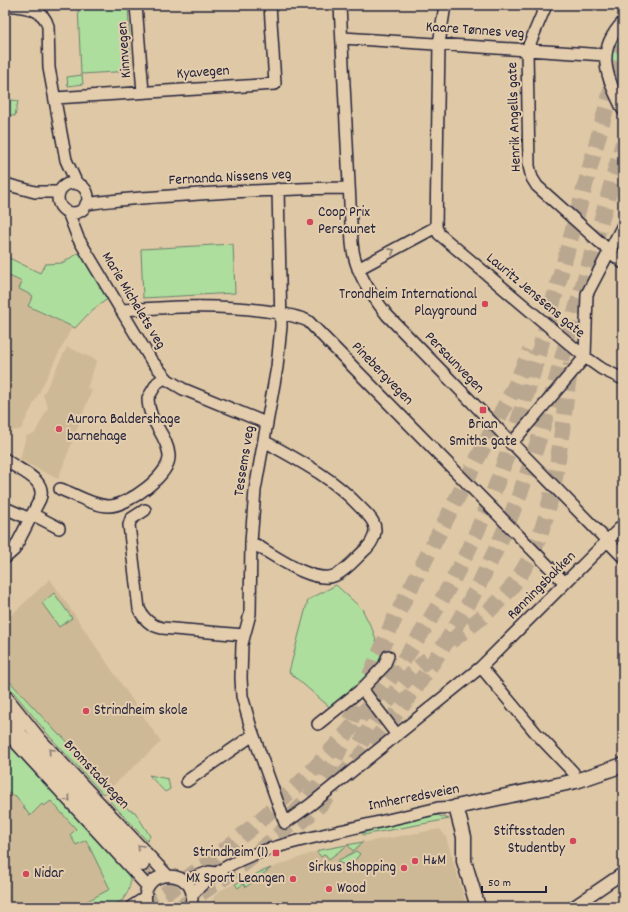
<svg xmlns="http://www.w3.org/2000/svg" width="628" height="912" font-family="Dekko,sans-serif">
<rect width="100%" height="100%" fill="#dfc8a5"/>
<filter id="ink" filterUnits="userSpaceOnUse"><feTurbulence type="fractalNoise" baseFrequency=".025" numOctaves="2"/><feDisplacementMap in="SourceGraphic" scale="8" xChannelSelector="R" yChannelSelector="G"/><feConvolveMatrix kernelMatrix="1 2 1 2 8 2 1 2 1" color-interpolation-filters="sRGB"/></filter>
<g filter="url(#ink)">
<!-- built -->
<path fill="#ceb996" d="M5,274L22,283L33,296L28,306L72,327L21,429L13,431L5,429Z
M67,347L97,360L87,388L92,390L58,479L20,460L26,436L35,433L48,407L43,395Z
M50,579L161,742L106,792L5,680V621Z
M5,742L128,875L123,906L5,907Z
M440,829L446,837L467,907H209L215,895L221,890L271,868L320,850Z"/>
<!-- green -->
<path fill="#aede9d" stroke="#68806c" d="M78,5H128L131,71L81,74Z
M623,23V106L605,55Z
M82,75L83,84L68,86L67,77Z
M5,99L18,101L15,116L5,114Z
M233,244L235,293L143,298L141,249Z
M85,249L113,295L91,311L75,328L28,306L33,296L19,289L22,282L5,274V256L40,273L45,264L62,263Z
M336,585L362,609L373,631L382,660L368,678L332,709L289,672L308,600Z
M54,593L72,618L59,627L42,603Z
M5,673L12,684L60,736L61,735L92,768L97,776L109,789L103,794L51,738L5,682Z
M5,744L8,747L10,746L128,874C132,880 130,885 128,891C120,912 95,907 76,907L110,889L86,840L76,845L70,835L76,829L51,801L44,806L42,804L30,816L16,796L5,792Z
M149,775L168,779L170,789L165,792Z
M113,792L129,810L135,812L150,836L147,841L107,798Z
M437,815L449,819L363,835L362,831Z
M363,842L353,851L348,845L329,859L325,854L321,857L317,852L320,850Z
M356,851L360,854L355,860L344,865L337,861Z
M271,868L246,887L243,884L238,888L235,884L243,880L245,882L258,873Z"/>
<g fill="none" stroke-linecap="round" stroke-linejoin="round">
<!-- major-tunnel -->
<path stroke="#b9a790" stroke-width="14" stroke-dasharray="14 7" stroke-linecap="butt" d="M153,885L143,871L142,864L149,866L163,879"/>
<!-- highway-tunnel -->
<path stroke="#b9a790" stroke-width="16" stroke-dasharray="16 8" stroke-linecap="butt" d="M451,641C474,624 499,605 516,581C559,521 559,435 571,364
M351,720L392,624L515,386L530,351
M361,743C379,711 399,683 428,659
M339,779C413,704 472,610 512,513C536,456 552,396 568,337C587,272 605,207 623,143
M293,815C313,794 330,773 341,746
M299,824L322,803L334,787
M144,907C283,819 400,693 471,544C504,475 525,401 546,327C572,234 597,141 623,47
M181,907L245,863L304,813"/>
<defs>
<path id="minor" d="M5,5C22,7 43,7 48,26L49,68L66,160L77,184
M136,5L143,92
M340,5L352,243C354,270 370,293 387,315L623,557
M445,5L439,44L436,227L439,234L585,357L602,369L623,379
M546,5L527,50L529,166L532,178L537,186L623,263
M623,22C594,52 607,77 623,110
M343,38L605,55
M55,98L275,84L270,5
M58 198a15 15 0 1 1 30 0a15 15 0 1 1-30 0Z
M5,184L35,192H59
M278,189L281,326L277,367L255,490L251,542L250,614L242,644L241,678L242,696L251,728L285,823L310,805L481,667L623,525
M86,204C123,198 161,197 199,194C248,191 298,188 348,188
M68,212L78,238L151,360L168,380L183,389L266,423
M358,269L436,227
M122,310C170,307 218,304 266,311C280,313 295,315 308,321L565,583
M511,444L585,357L587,294L623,225
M5,459C16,470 48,478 40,499L14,550L5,558
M60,489C75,494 93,506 109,506C127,506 171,475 169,455C167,434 148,422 148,398L157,383L165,377
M5,508L30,519
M145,510L131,519L129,525L139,609C144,620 151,626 162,628L244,635
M32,514L59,528
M251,542C271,553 314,586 336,575C347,570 357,557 366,549C373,542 378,531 373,522C370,516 363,510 359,506C332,477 298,460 264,441
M481,667L536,733L573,772
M362,689L384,666L388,656
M5,695L41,740L167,875
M318,724L362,689L397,735
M5,728L15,742L148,887
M187,781L253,735
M184,881L209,872L215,873
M192,895C225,855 283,845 331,833C366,825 402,817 438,808L456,807
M131,907L145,898
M147,907C134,864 205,867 190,907
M573,907L623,873"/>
<path id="major" d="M5,706L20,726
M5,720L37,751L142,864
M478,907L464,861V837L456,807L576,781L623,765"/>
</defs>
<!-- minor casing -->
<use href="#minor" stroke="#22223b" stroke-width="14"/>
<!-- major casing -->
<use href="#major" stroke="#22223b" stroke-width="17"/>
<!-- minor -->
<use href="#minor" stroke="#e4cdad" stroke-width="11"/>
<!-- major -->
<use href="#major" stroke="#e4cdad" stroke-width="14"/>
</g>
<!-- one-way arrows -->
<defs><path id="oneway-chevron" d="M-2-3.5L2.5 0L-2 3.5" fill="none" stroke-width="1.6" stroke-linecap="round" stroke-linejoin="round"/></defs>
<g stroke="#837874">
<use href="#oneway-chevron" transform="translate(392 251) rotate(-29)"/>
<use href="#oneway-chevron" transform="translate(51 751) rotate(-133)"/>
<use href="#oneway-chevron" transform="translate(68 799) rotate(47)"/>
<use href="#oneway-chevron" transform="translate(140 847) rotate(-133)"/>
</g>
</g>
<!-- markers -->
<g fill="#d1495b" stroke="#e4cdad" stroke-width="1.5">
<circle cx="310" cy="222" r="4"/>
<circle cx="485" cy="304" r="4"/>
<rect x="479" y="406" width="8" height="8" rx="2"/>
<circle cx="59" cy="429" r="4"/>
<circle cx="86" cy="711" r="4"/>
<circle cx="573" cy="841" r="4"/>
<rect x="272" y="849" width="8" height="8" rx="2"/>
<circle cx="415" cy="861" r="4"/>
<circle cx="404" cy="868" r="4"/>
<circle cx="26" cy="874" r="4"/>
<circle cx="293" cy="879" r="4"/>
<circle cx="329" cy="889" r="4"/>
</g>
<g text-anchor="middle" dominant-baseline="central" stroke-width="4" stroke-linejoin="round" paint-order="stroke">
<!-- street labels -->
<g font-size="15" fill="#22223b" stroke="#e4cdad">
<text transform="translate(475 31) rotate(4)">Kaare Tønnes veg</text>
<text transform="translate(125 50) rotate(-94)">Kinnvegen</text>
<text transform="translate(203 73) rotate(-4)">Kyavegen</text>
<text transform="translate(515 117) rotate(-92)">Henrik Angells gate</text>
<text transform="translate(230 178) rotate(-3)">Fernanda Nissens veg</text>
<text transform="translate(535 296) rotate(40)">Lauritz Jenssens gate</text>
<text transform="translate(133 301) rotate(59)">Marie Michelets veg</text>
<text transform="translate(454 363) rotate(46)">Persaunvegen</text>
<text transform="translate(382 374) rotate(46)">Pinebergvegen</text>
<text transform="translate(245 461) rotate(-81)">Tessems veg</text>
<text transform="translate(542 586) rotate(-45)">Rønningsbakken</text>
<text transform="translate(96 775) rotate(47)">Bromstadvegen</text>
<text transform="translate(414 798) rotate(-11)">Innherredsveien</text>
</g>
<!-- poi labels -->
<g font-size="15" fill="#22223b" stroke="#e4cdad" text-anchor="start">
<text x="318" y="213">Coop Prix<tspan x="318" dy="17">Persaunet</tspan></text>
<text x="477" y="295" text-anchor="end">Trondheim International<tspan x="477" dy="17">Playground</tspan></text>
<text x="67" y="420">Aurora Baldershage<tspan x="67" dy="17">barnehage</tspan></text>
<text x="483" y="425" text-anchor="middle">Brian<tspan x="483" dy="17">Smiths gate</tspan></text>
<text x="94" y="711">Strindheim skole</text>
<text x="565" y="832" text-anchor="end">Stiftsstaden<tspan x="565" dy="17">Studentby</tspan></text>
<text x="268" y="853" text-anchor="end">Strindheim (1)</text>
<text x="423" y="861">H&amp;M</text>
<text x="396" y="868" text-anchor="end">Sirkus Shopping</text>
<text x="34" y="874">Nidar</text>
<text x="285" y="879" text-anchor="end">MX Sport Leangen</text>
<text x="337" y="889">Wood</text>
</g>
</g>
<!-- margin -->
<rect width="628" height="912" fill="none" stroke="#e4cdad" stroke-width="20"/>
<rect x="10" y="10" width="608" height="892" fill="none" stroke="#22223b" stroke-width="1.5" filter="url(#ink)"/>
<!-- scale -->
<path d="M482 886v6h64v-6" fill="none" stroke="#22223b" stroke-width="2"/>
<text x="488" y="886" font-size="12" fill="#22223b" stroke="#e4cdad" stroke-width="3" paint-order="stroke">50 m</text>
</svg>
